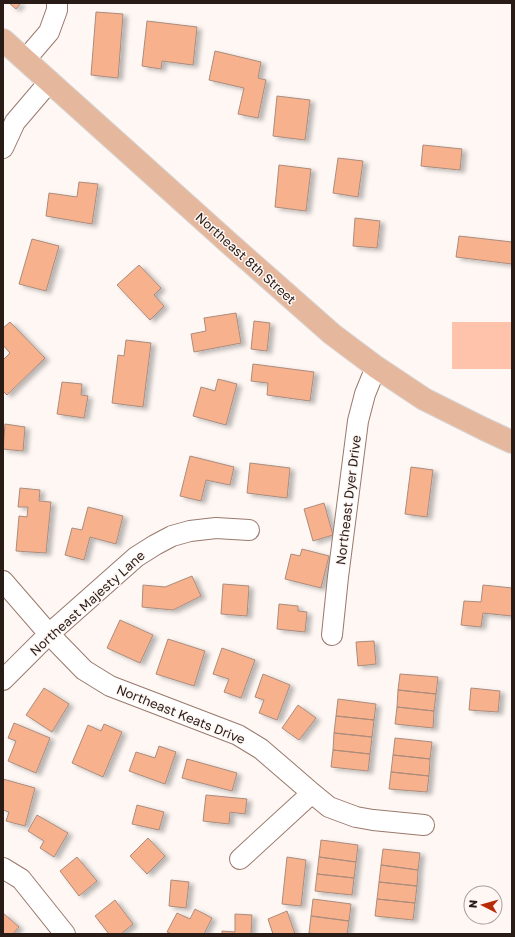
<svg xmlns="http://www.w3.org/2000/svg" width="515" height="937" font-family="'Golos Text',sans-serif">
<defs>
<filter id="shadow"><feDropShadow dx="4.5" dy="2.5" stdDeviation="2" flood-color="#0004"/></filter>
</defs>
<rect width="100%" height="100%" fill="#fef7f4"/>
<!-- green -->
<path fill="#ffc3ab" d="M452,322H512V369H452Z"/>
<!-- building -->
<path fill="#f8b18d" stroke="#ab8c7c" filter="url(#shadow)" d="M9,3H21L16,9Z
M96,12L123,14L118,78L91,75Z
M147,21L197,27L193,65L162,61L161,69L142,66Z
M215,51L261,62L258,78L266,80L258,118L238,114L244,88L209,80Z
M277,96L310,100L305,140L273,136Z
M423,145L462,149L460,170L421,166Z
M338,158L363,161L358,197L333,193Z
M279,165L311,169L306,211L275,207Z
M79,182L98,184L92,224L46,216L49,193L77,197Z
M355,218L380,221L377,248L353,246Z
M459,236L512,242V264L456,257Z
M32,239L59,246L46,291L19,284Z
M139,265L161,288L154,295L164,306L150,320L117,285Z
M236,313L241,343L194,352L191,334L206,331L204,318Z
M254,321L270,323L267,351L251,349Z
M10,322L45,358L7,395L3,391V360L10,353L3,345V328Z
M126,340L151,343L143,407L112,403L118,355L124,356Z
M253,364L314,372L310,401L267,395L268,383L251,381Z
M218,379L237,384L226,425L193,416L201,387L215,391Z
M62,382L82,384L81,395L88,396L84,418L57,414Z
M5,424L25,427L23,451L3,449Z
M190,456L234,467L230,485L206,480L201,501L180,496Z
M250,463L290,468L287,498L247,493Z
M411,467L433,470L427,517L405,514Z
M20,488L40,490L39,501L51,502L46,553L16,551L19,516L27,517L28,507H18Z
M324,503L333,535L313,541L304,509Z
M88,507L123,516L116,544L90,537L84,560L65,555L72,528L82,530Z
M302,549L329,556L321,588L285,579L291,554L300,556Z
M192,576L201,596L173,610L142,607L143,585L165,587Z
M223,584L249,586L247,616L221,614Z
M483,585L512,588V616L483,613L481,627L461,625L464,601L481,602Z
M279,604L298,606V611L307,612L305,632L277,629Z
M120,620L153,635L140,663L107,648Z
M168,639L205,651L194,686L156,674Z
M374,641L376,664L358,666L356,642Z
M222,648L255,660L241,698L224,692L229,679L213,674Z
M263,674L290,685L277,720L259,713L264,700L255,697Z
M400,674L438,677L436,694L398,690Z
M44,688L69,704L52,732L26,715Z
M471,688L500,691L498,712L469,710Z
M398,690L436,694L434,711L397,707Z
M338,699L376,704L374,720L336,716Z
M298,705L316,718L299,740L282,728Z
M397,707L434,711L433,728L395,724Z
M336,716L374,720L372,737L334,733Z
M14,723L50,738L36,773L8,761L16,741L8,738Z
M104,724L122,732L103,777L72,763L88,725L101,731Z
M334,733L372,737L370,754L333,750Z
M395,738L432,742L430,759L393,755Z
M159,746L176,752L165,784L129,771L136,752L155,758Z
M333,750L370,754L368,771L331,767Z
M393,755L430,759L429,776L391,772Z
M187,759L237,773L232,791L182,778Z
M391,772L429,776L427,792L389,789Z
M3,779L35,788L25,826L6,821L9,812L3,810Z
M206,795L247,799L245,814L230,812L229,824L203,821Z
M137,805L164,812L159,830L132,824Z
M37,815L68,833L54,857L40,848L44,841L28,831Z
M148,838L165,856L147,874L130,856Z
M321,840L358,845L356,862L319,857Z
M383,849L420,853L418,870L381,865Z
M77,857L97,881L79,896L60,871Z
M287,857L306,860L301,906L282,904Z
M319,857L356,862L354,878L317,874Z
M381,865L418,870L417,886L379,882Z
M317,874L354,878L352,895L315,891Z
M171,880L189,882L186,908L169,906Z
M379,882L417,886L415,903L377,899Z
M313,899L351,904L349,921L311,916Z
M377,899L415,903L413,920L375,916Z
M115,900L133,924L121,934H109L95,916Z
M195,909L212,918L204,934H172L167,932L177,913L190,919Z
M287,911L295,934H273L268,919Z
M3,913L19,927L13,934H3Z
M235,914L252,915L251,934H222V931L235,932Z
M311,916L349,921L347,934H320L309,933Z"/>
<g fill="none" stroke-linecap="round" stroke-linejoin="round">
<defs>
<path id="minor" d="M25,60L49,32L57,10V3
M3,148L15,122L50,81
M3,581L49,634L84,670L110,686L238,735L261,749L312,793L329,807L356,817L373,820L424,825
M332,635L338,577L358,421L365,394L376,367
M3,680L49,634L136,557L155,545L172,536L190,531L216,528L249,530
M240,859L312,793
M3,868L21,879L65,934"/>
<path id="major" d="M3,40L230,244L332,334L376,367L424,399L484,429L512,442"/>
</defs>
<!-- minor casing -->
<use href="#minor" stroke="#9a796c" stroke-width="22"/>
<!-- major casing -->
<use href="#major" stroke="#d8d6d5" stroke-width="24"/>
<!-- minor -->
<use href="#minor" stroke="#fff" stroke-width="20"/>
<!-- major -->
<use href="#major" stroke="#e5b89e" stroke-width="22"/>
</g>
<g text-anchor="middle" dominant-baseline="central" stroke-width="3" stroke-linejoin="round" paint-order="stroke">
<!-- street labels -->
<g font-size="13" fill="#291c17" stroke="#fef7f4">
<text transform="translate(246 258) rotate(42)">Northeast 8th Street</text>
<text transform="translate(348 500) rotate(-83)">Northeast Dyer Drive</text>
<text transform="translate(87 603) rotate(-42)">Northeast Majesty Lane</text>
<text transform="translate(181 714) rotate(22)">Northeast Keats Drive</text>
</g>
</g>
<!-- border -->
<rect width="515" height="937" fill="none" stroke="#291c17" stroke-width="8"/>
<!-- north arrow -->
<g transform="translate(483 905) rotate(276)"><circle r="19" fill="#fef7f4" stroke="#a99f9c"/>
<path d="M0-3L7 15L0 10L-7 15Z" fill="#b72c07"/>
<text y="-6" font-size="11" font-weight="bold" text-anchor="middle" fill="#291c17">N</text>
</g>
</svg>
